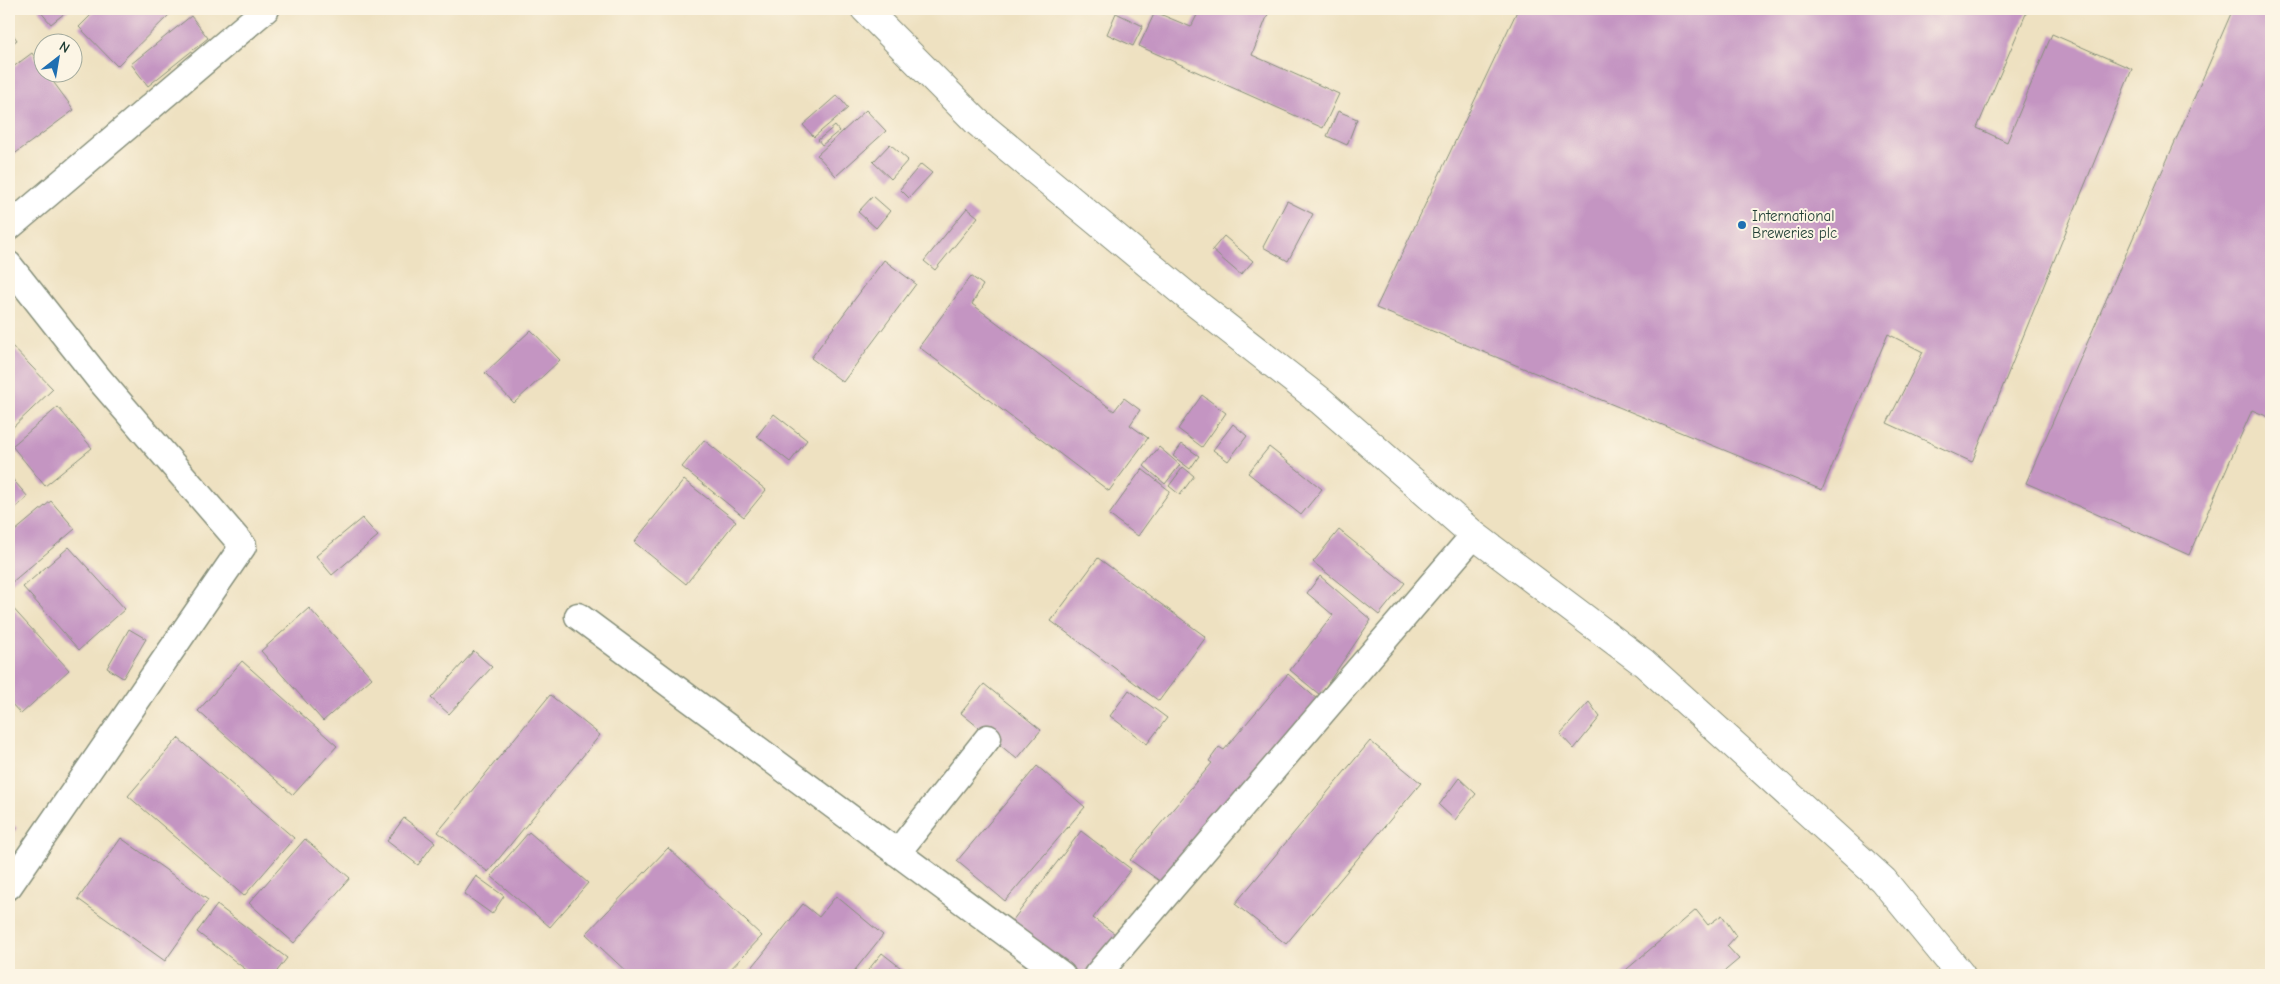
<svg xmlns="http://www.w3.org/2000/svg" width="2280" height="984" font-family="'Comic Neue',sans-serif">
<rect width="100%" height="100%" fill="#fcf5e5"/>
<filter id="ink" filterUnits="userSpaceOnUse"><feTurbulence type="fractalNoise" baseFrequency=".02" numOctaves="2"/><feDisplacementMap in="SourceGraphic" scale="10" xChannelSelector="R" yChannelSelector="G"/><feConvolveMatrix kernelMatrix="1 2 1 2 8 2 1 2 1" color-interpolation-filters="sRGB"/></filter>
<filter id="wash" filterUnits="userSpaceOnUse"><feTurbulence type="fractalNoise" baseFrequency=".0096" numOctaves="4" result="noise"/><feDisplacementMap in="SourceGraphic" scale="20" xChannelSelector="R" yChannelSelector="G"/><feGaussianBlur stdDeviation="1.12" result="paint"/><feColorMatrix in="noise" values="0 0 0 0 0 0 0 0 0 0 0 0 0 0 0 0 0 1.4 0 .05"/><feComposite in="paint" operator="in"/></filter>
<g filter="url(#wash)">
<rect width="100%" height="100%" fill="#eee1c1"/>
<g id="blocks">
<!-- building -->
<path fill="#c495c2" d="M38,9H70L51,24Z
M97,9H175L117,66L79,27Z
M1200,9H1270L1252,55L1339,94L1323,128L1139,46L1155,12L1191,27Z
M1518,9H2028L1977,128L2007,142L2052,34L2132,69L1972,462L1887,423L1923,352L1888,334L1822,490L1376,308Z
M2233,9H2271V418L2252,410L2189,555L2026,483Z
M1116,13L1143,26L1133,46L1107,34Z
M191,16L208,38L148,86L131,64Z
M9,29L17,40L9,46Z
M32,53L42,68V72H46L74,110L9,158V70Z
M837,95L848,108L814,137L803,125Z
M866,110L886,131L836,176L817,155Z
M1338,111L1357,119L1347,145L1327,136Z
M835,126L839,131L822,145L818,140Z
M890,144L908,160L891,179L873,162Z
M921,164L932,173L909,198L900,189Z
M873,196L890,211L876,228L858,212Z
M1287,201L1313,214L1288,261L1263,247Z
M967,208L978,217L935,270L924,261Z
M1224,236L1253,261L1241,275L1212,250Z
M884,260L916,284L843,382L811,358Z
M971,276L983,285L972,304L1114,411L1124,398L1140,410L1130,425L1148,438L1109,491L919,347Z
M531,330L560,360L514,403L485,373Z
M9,343L53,389L9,431Z
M1202,395L1226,413L1202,447L1178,429Z
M58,407L92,448L45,486L12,446Z
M774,414L807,440L790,462L757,436Z
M1233,424L1247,436L1228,461L1213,450Z
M704,440L766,490L744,517L682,467Z
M1182,444L1199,456L1190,469L1173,456Z
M1159,447L1180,465L1165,484L1144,466Z
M1269,447L1322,489L1301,515L1248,473Z
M1183,467L1194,476L1180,495L1169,486Z
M1142,469L1170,491L1138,536L1109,515Z
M9,475L28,497L9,513Z
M684,480L736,521L686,584L634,542Z
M51,501L75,529L11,583L9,581V536Z
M362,518L378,536L332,575L316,556Z
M1339,530L1405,583L1379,615L1313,562Z
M69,547L125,609L79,650L23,587Z
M1098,558L1206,637L1159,701L1051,621Z
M1320,576L1371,620L1320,695L1290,670L1333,615L1307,593Z
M9,604L69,670L21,714L9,701Z
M309,608L372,678L323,721L261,651Z
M129,629L146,639L123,678L107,668Z
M474,651L492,667L449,714L431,698Z
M242,661L337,746L293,795L198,711Z
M1288,674L1318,700L1164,884L1130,860L1212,763L1209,761L1219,747L1224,750Z
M984,684L1041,730L1017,759L961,713Z
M1129,690L1167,718L1147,744L1110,716Z
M550,695L600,735L488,872L438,832Z
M1589,702L1600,717L1574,749L1560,734Z
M178,738L294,838L244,896L128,796Z
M1370,741L1421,783L1286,944L1235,904Z
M1037,766L1085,807L1005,901L957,861Z
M1459,778L1476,794L1455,820L1439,805Z
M404,818L435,842L418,865L387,841Z
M9,821L17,828L9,838Z
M1081,831L1131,869L1093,918L1118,936L1087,975H1075L1009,925Z
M529,832L588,883L550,927L491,876Z
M121,838L208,900L165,961L78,899Z
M305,839L350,878L294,943L249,903Z
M668,848L762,936L725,975H630L586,934Z
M476,876L504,896L492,914L464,894Z
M836,896L883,935L851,975H746L803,904L819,917Z
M217,905L287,958L274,975H253L197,932Z
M1696,910L1708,925L1722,915L1736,936L1727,946L1739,959L1720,975H1620Z
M882,953L910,975H864Z"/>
</g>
</g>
<g filter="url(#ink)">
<use href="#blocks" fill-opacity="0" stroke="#868f7a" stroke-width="1"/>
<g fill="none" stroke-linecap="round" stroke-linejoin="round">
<defs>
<path id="minor" d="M9,227L266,9
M9,265L99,379L243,546L9,886
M578,616L1062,975
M897,853L988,738
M1097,975L1474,535"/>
<path id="secondary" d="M865,9L976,121L1193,301L1321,401L1474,535L1644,663L1883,880L1961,975"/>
</defs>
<!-- minor casing -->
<use href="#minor" stroke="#868f7a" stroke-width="29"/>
<!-- secondary casing -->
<use href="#secondary" stroke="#868f7a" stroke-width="30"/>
<!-- minor -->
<use href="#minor" stroke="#fff" stroke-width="26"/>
<!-- secondary -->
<use href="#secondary" stroke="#fff" stroke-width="28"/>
</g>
</g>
<!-- markers -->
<circle fill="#1f6fb2" stroke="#fcf5e5" stroke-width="2" cx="1742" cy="225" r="5"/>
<g text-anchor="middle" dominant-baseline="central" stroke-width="4" stroke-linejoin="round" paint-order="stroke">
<!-- poi labels -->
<g font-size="15" fill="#1f3d34" stroke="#fcf5e5" text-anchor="start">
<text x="1752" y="216">International<tspan x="1752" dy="17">Breweries plc</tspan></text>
</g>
</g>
<!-- margin -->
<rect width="2280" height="984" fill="none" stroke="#fcf5e5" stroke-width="30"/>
<!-- north arrow -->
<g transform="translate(58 58) rotate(31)"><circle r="24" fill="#fcf5e5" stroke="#a4ab9e"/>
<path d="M0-4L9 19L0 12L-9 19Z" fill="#1f6fb2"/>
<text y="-8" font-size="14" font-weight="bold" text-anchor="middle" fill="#1f3d34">N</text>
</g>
</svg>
